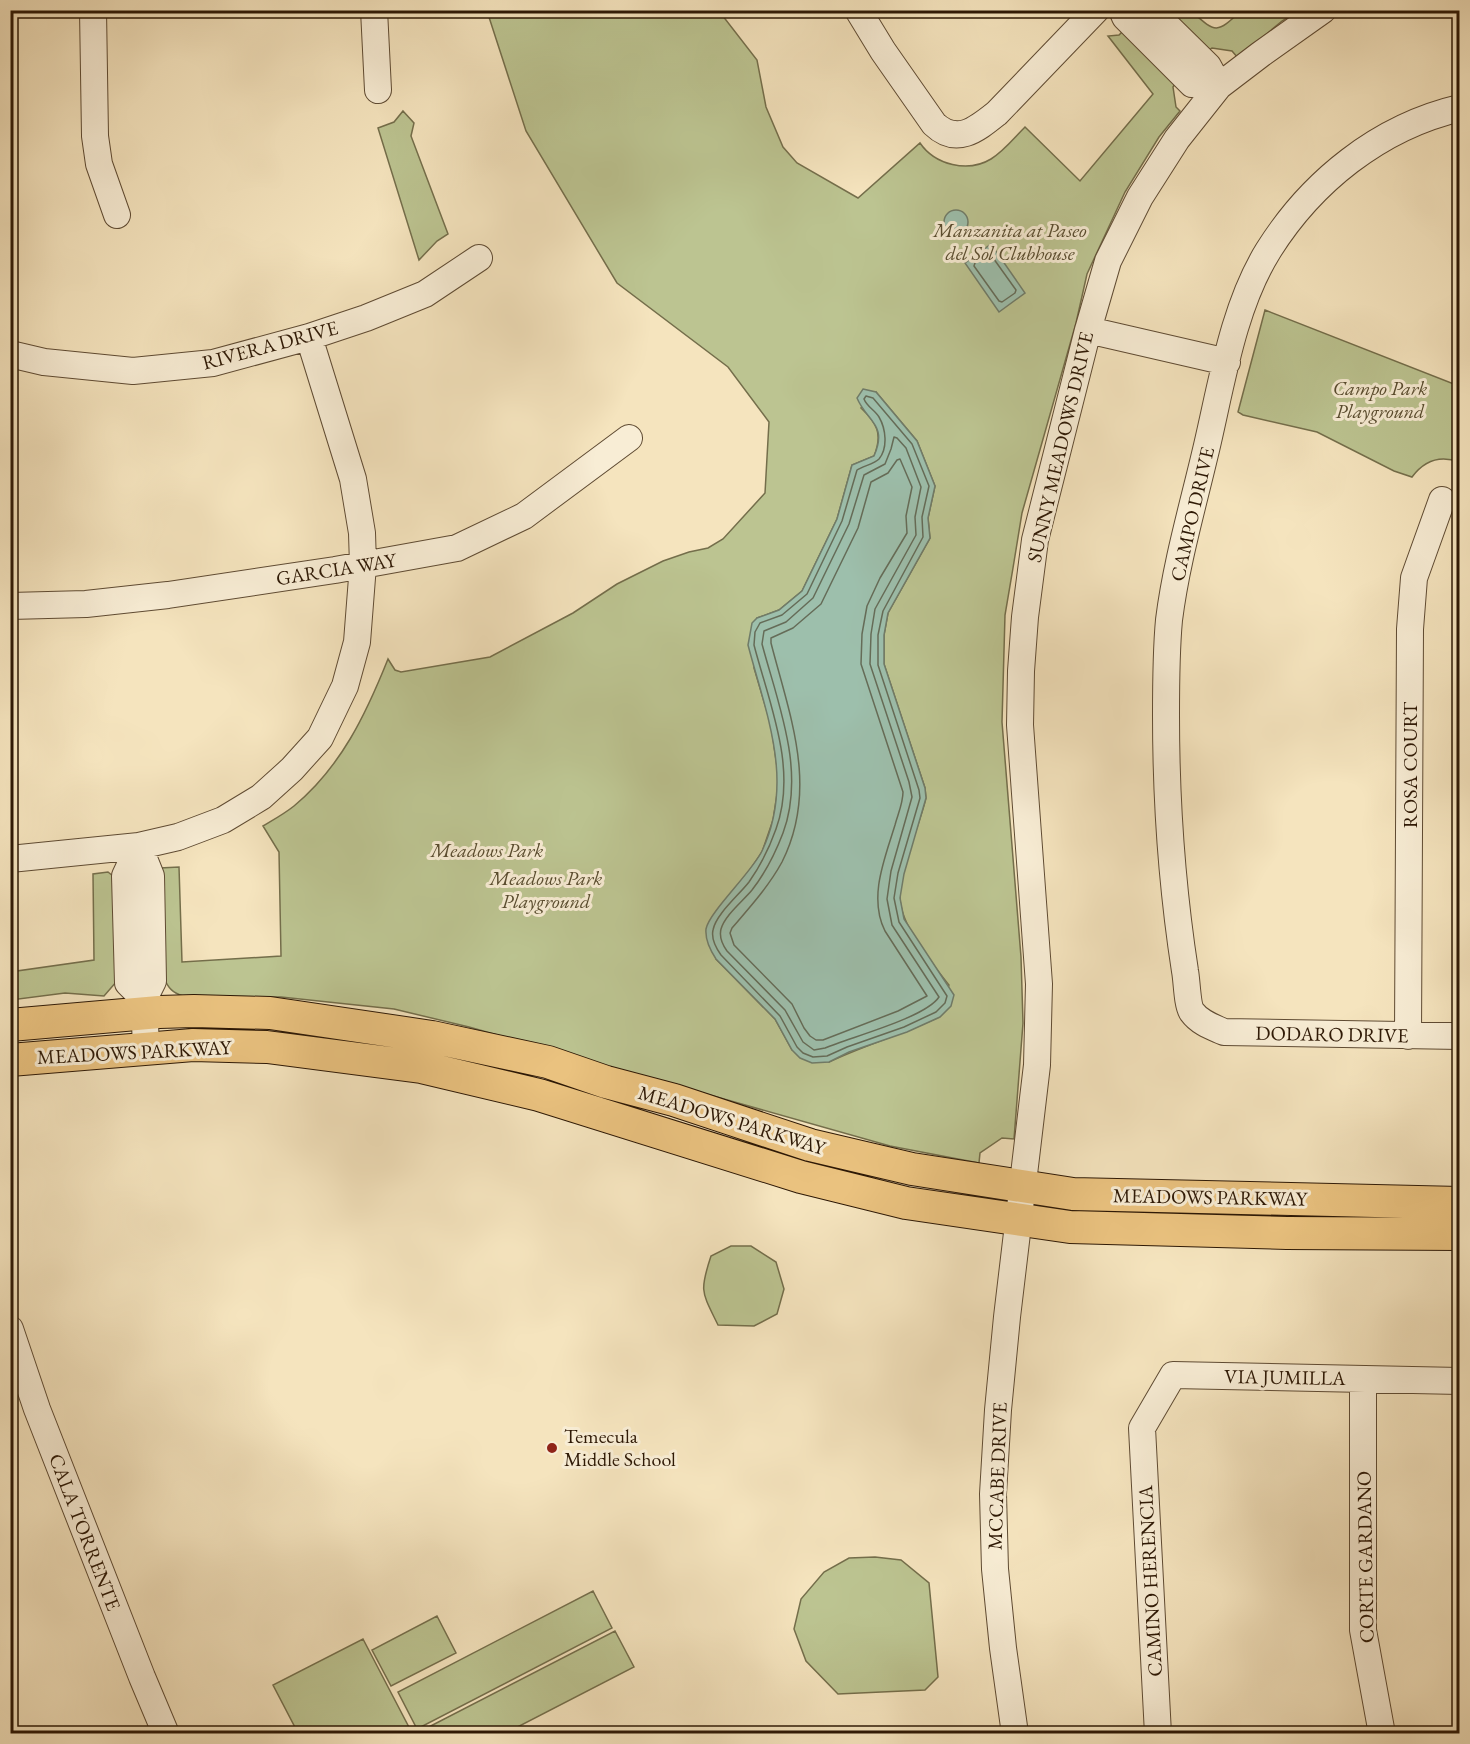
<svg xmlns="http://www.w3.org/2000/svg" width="1470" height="1744" font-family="'EB Garamond',serif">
<rect width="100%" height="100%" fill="#f5e4be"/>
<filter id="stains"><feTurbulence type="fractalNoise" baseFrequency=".00333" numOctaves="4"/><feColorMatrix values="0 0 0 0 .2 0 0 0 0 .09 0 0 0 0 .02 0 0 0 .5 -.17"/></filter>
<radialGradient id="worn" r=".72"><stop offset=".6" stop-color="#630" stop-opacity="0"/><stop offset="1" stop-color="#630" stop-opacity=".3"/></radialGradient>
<!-- green -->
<path fill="#bcc491" stroke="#746e4b" stroke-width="1.5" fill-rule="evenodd" d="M487,11H719L757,60L766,107L783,147L797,163L858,198L920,143C935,165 968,173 991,159C1004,151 1014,138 1025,127L1080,181L1153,94L1108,36L1119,35L1125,29L1177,81L1173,87L1176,107L1180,111L1159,137L1125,192L1087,274L1076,323L1022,513L1013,568L1005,615L1002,722L1021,957L1023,1023L1014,1139L1002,1138L980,1153L979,1163L890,1146L469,1027L394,1009L281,997L183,996C173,993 168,988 164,978L160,868L179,867L182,962L281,956L279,852L263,826C273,820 284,814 294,806C341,767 366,714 388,659L395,670L401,672L490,657L573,613L617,584L663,561L689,552L708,548L723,539L765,493L769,422L728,367L617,283L526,131ZM876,392L917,441L935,486L928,518L930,538L888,613L884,635V664L925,788L926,798C919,827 900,868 900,897C900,925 932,964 949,985L939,1017C903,1034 865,1045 829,1062L792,1050L775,1019L716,959L743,880L762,852L773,820L779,781L771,725L754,668L757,618L779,610L802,591L837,519L852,465L874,456C883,434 877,423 861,408Z
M1160,11H1191C1216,33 1216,34 1241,11H1298L1282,21L1238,58L1232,51L1212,48L1205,53Z
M403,111L414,123L411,136L448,234L437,241L419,260L378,128L394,122Z
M1265,310L1459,386V462C1440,455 1424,461 1412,477L1394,471L1317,432L1243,415L1238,412Z
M108,872L113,876L117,981L104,996L65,993L11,1000L10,972L94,960L93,874Z
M731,1246H751L776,1262L784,1289L777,1314L754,1326L718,1325C702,1292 699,1292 711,1256Z
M875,1557L901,1560L929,1583L938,1677L925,1690L838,1694L806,1661L794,1629L801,1599L824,1572L849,1558Z
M593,1591L612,1628L417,1729L398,1692Z
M437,1616L456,1653L391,1686L372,1650Z
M615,1631L634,1667L506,1733H420L419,1732Z
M363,1639L412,1733H298L273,1685Z"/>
<!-- water -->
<path fill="#9dbfac" stroke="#707c69" stroke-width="1.5" d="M944 222a12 12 0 1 1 24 0a12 12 0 1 1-24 0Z
M991,244L1025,293L999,312L965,263Z
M863,389L876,392L917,441L935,486L928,518L930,538L888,613L884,635V664L925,788L926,798L904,874L900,898L904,919L954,995L951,1006L940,1017L907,1032L849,1052L829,1062L812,1063L800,1058L792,1050L775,1019L716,959C710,950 705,940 706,929C709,912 752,872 762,851C795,781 766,714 748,645L752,623L757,618L779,610L802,591L837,519L852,465L874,456C888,424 867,422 857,398Z"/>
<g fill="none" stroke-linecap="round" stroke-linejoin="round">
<!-- shore -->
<path stroke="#656c58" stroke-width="1.5" d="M987,254L991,255L1016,290L1015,293L1002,302L999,301L974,266L975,263Z
M866,396L873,398L912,444L929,486L922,517L923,537L883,611L878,635V665L919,790L920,798L898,873L894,898L899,922L947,996L945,1003L936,1012L904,1027L847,1047L827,1056L813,1057L803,1053L797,1047L780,1016L721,955C716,948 711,939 713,930C716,914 739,895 749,882C761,865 769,849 776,829C798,769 769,703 754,645L755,632L760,623L782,615L807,594L842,521L857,470C863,466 874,464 879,459C888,448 886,429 879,417C875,410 867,407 864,399Z
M894,437L897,438L906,448L921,487L915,517L916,535L875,609L871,634L870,664L909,782L912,797L891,871L887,899L892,925L939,997C925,1018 851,1037 825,1048L814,1050L803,1042L785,1010L727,951C722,944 719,937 721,929C725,915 743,901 752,890C766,872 775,854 783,833C806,771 778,704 762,644L764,631L786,622L813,598L849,524L864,475L885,464L891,449Z
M900,459L912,487L906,516L907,533L880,578L867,606L862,634L861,664L903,792C903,803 898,814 895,825C885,858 868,897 885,931L927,996L898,1011L823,1040H816L810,1036L804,1028L792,1004L734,945L730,933L732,928C750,907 769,886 782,862C819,788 790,717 771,643V638L793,628L821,604L858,528L871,482L888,473L897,460Z"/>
<defs>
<path id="minor" d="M93,10L95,136L99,164L117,215
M374,10L378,90
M858,10L883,51L934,124C957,146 977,129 997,113L1096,10
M1122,10L1125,17L1192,84L1219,86
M1151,10L1208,66L1219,86
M1460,108C1379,127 1311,182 1268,251C1232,309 1221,388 1205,454C1192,509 1176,564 1169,620C1166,652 1166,685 1166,716C1166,801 1172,887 1185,971C1187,981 1187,1005 1192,1012C1200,1023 1213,1027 1224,1032L1460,1036
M1088,330L1227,362
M10,354L44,362L133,371L213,363L309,337L366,318L425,294L479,258
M10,606L86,604L168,595L335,570L457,548L524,516L629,438
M139,846L151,876L153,981L144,999L146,1048
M139,846L125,876L128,983L144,999
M10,859L139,846L178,837L223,820L261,797L292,769L320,738L345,686L357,642L363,565L362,533L353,479L309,337
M1408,1036L1410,629L1414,578L1442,500
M10,1329L37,1409L142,1677L166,1734
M1363,1379V1630L1382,1734
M1015,1734L1003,1648L995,1569L993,1494L998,1410L1007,1317L1037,1065L1039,984L1020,725L1021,671L1025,617L1035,540L1088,330L1108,261L1140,197L1177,139L1219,86L1261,54L1323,10
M1158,1734L1142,1428L1173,1375L1460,1381"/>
<path id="major" d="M10,1025L159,1012L194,1011L270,1013L432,1037L548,1062L606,1082L674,1100L810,1145L912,1169L1073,1194L1460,1203
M10,1060L193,1045L267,1047L421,1067L539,1095L801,1177L906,1203L1070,1227L1287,1233L1460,1234"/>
</defs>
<!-- minor casing -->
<use href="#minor" stroke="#5f4b33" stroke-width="28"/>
<!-- major casing -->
<use href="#major" stroke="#2d1805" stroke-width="34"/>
<!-- minor -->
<use href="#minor" stroke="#f8edd5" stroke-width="26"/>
<!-- major -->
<use href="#major" stroke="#eac27f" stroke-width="32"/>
</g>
<!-- markers -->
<circle fill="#8f2418" stroke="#f8edd5" stroke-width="2" cx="552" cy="1448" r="6"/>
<g text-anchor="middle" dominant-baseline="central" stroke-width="6" stroke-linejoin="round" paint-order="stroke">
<!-- park labels -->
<g font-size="20" font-style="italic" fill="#584c2f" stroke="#f8edd5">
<text x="1010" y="230">Manzanita at Paseo<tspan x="1010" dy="23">del Sol Clubhouse</tspan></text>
<text x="1380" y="388">Campo Park<tspan x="1380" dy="23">Playground</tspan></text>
<text x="487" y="850">Meadows Park</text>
<text x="546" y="878">Meadows Park<tspan x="546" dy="23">Playground</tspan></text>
</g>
<!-- street labels -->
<g font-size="20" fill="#2d1805" stroke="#f8edd5">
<text transform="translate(270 345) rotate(-15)">RIVERA DRIVE</text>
<text transform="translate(1060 447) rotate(-77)">SUNNY MEADOWS DRIVE</text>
<text transform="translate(1192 514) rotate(-77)">CAMPO DRIVE</text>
<text transform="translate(336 569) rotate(-9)">GARCIA WAY</text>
<text transform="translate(1410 765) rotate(-90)">ROSA COURT</text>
<text transform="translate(1332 1034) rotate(1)">DODARO DRIVE</text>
<text transform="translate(134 1052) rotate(-3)">MEADOWS PARKWAY</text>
<text transform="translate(732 1120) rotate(17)">MEADOWS PARKWAY</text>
<text transform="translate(1210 1197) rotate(1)">MEADOWS PARKWAY</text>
<text transform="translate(1285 1377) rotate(1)">VIA JUMILLA</text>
<text transform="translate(997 1476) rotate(-88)">MCCABE DRIVE</text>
<text transform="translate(85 1532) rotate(69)">CALA TORRENTE</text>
<text transform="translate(1365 1557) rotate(-91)">CORTE GARDANO</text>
<text transform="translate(1150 1581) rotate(-93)">CAMINO HERENCIA</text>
</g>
<!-- poi labels -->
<g font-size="20" fill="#2d1805" stroke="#f8edd5" text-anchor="start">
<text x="564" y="1436">Temecula<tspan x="564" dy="23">Middle School</tspan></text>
</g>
</g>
<!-- margin -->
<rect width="1470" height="1744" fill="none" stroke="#f5e4be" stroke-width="36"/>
<rect x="12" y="12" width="1446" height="1720" fill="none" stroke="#2d1805" stroke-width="3"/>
<rect x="18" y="18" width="1434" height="1708" fill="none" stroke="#2d1805" stroke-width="1.5"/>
<rect width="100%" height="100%" filter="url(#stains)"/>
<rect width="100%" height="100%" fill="url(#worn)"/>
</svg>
